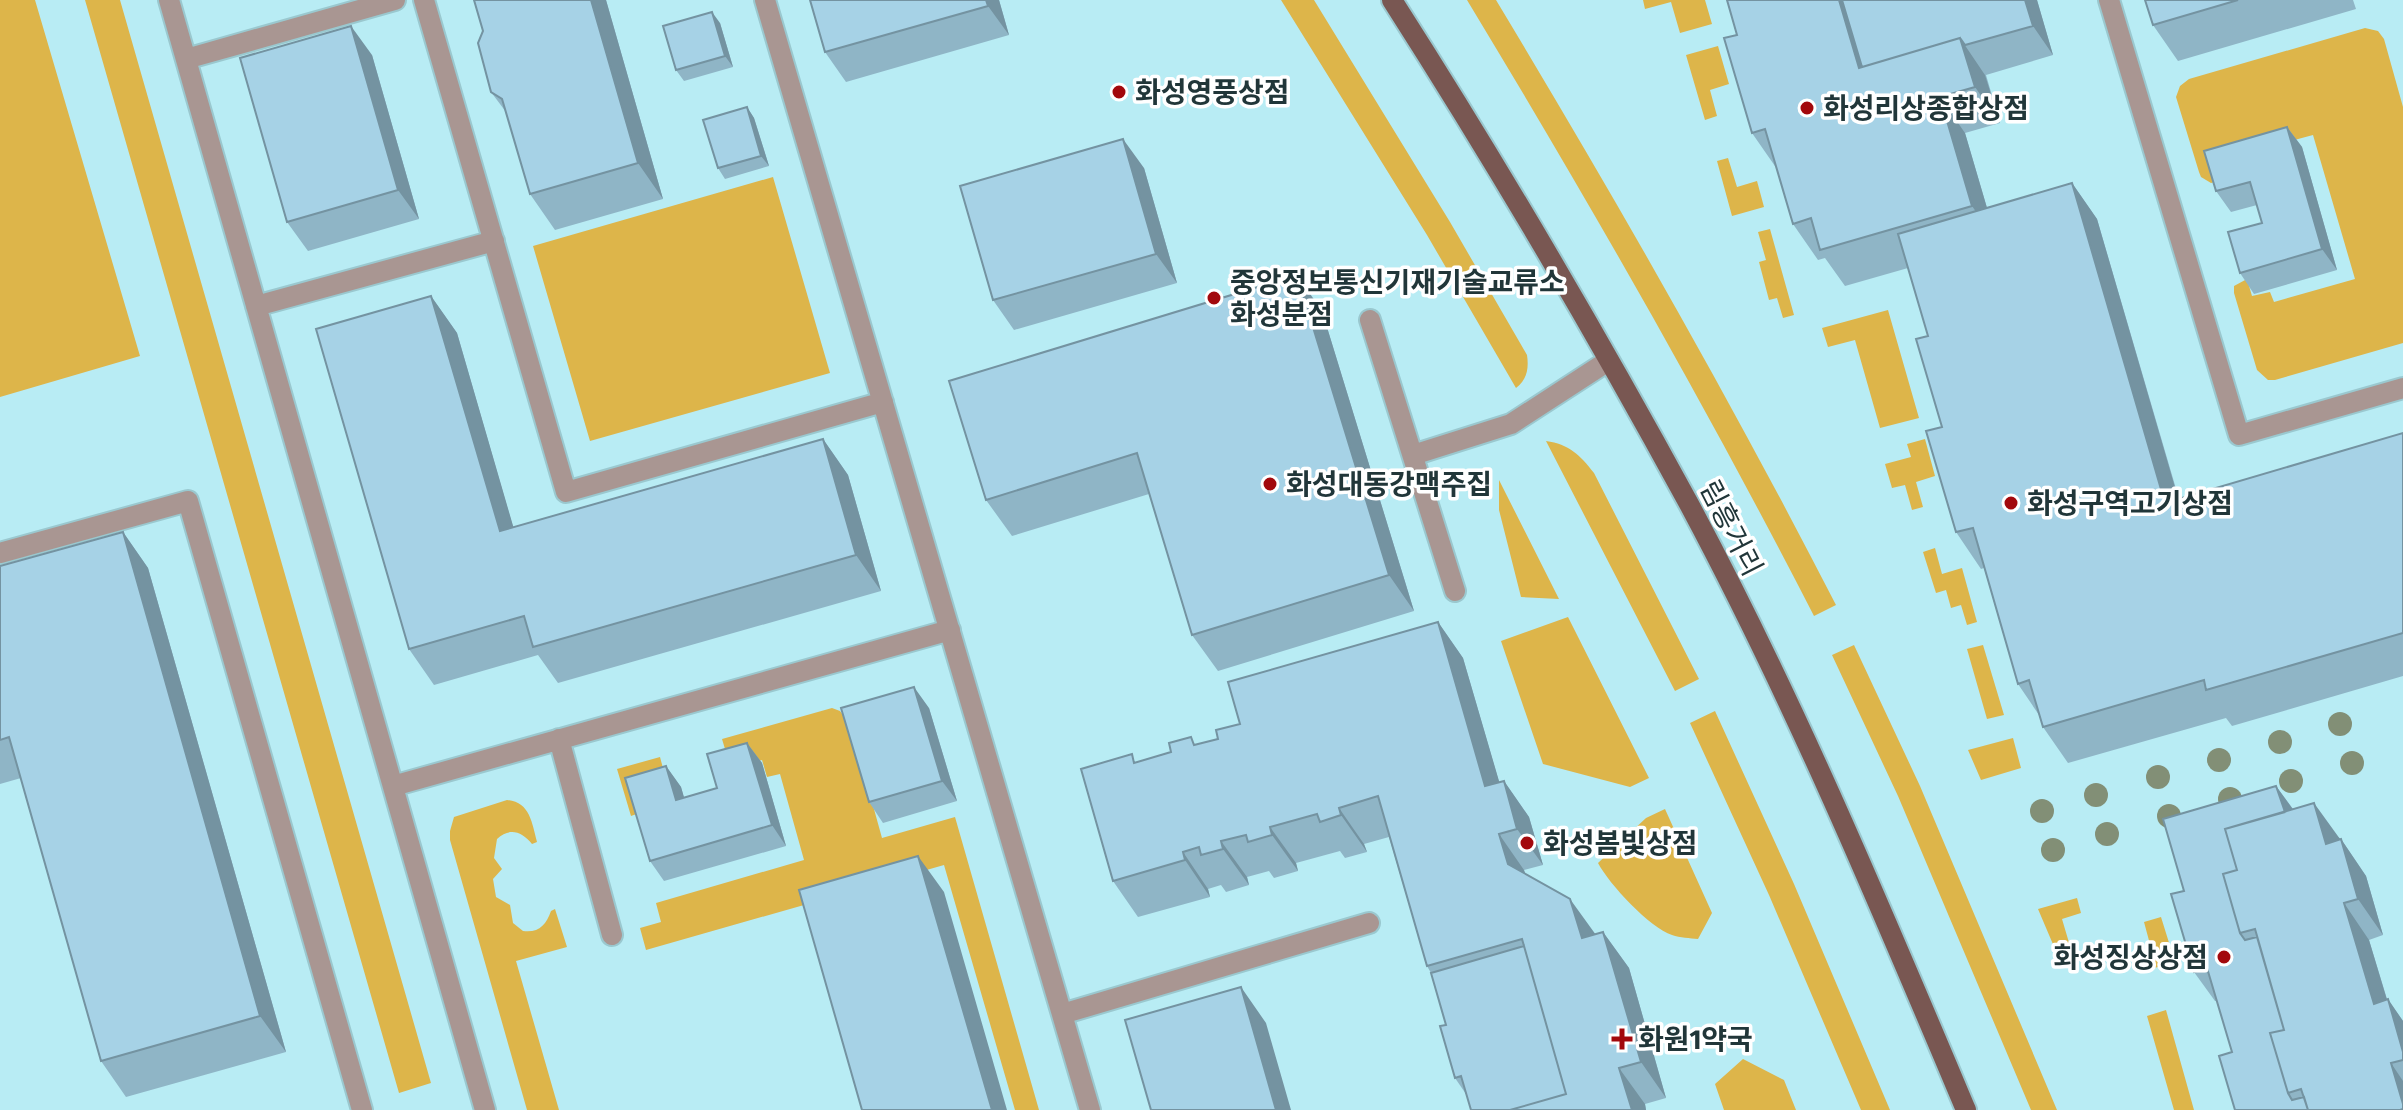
<svg xmlns="http://www.w3.org/2000/svg" width="2403" height="1110" font-family="'Fira Sans Condensed','Noto Sans KR',sans-serif">
<rect width="100%" height="100%" fill="#b8ecf4"/>
<!-- green -->
<path fill="#ddb54a" d="M0,0H35L140,356L0,397Z
M85,0H120L431,1083L399,1093Z
M1281,0H1314L1450,222L1527,355C1529,368 1527,380 1516,388L1427,235Z
M1467,0H1496C1616,199 1730,399 1836,605L1814,616C1706,406 1590,203 1467,0Z
M1643,0H1705L1712,24L1680,33L1671,2L1645,9Z
M2365,28L2378,31L2384,39L2403,107V343L2275,380H2268L2257,370L2234,293V286L2247,279L2252,296L2270,292L2274,302L2355,279L2313,135L2231,157L2218,181L2211,183L2201,177L2199,172L2176,97L2180,86L2189,79Z
M1718,46L1729,84L1710,90L1717,116L1705,120L1686,55Z
M1728,158L1737,187L1757,181L1764,207L1732,216L1717,161Z
M773,177L830,373L590,441L533,246Z
M1770,229L1794,315L1783,318L1777,298L1769,300L1759,262L1766,260L1758,232Z
M1888,310L1919,418L1880,428L1855,340L1828,347L1822,328Z
M1925,439L1935,476L1916,482L1923,507L1912,510L1905,485L1892,488L1885,464L1911,457L1907,444Z
M1546,441C1569,444 1580,455 1594,473L1699,679L1675,691Z
M1499,480L1559,599L1521,597L1499,510Z
M1935,548L1942,574L1962,568L1977,622L1967,625L1961,605L1951,608L1946,590L1936,593L1923,552Z
M1568,617L1649,778L1630,787L1543,764L1501,641Z
M1854,645L1920,786L2057,1110H2031L1898,796L1832,655Z
M1983,645L2004,715L1987,719L1967,649Z
M832,708L840,711L851,726L882,838L955,817L1039,1110H1015L944,865L646,950L640,928L661,922L656,903L804,860L780,774L767,777L762,760L731,769L722,739Z
M1715,711L1794,884L1890,1110H1861L1769,895L1690,723Z
M2013,738L2021,768L1981,780L1968,750Z
M660,757L668,787L642,812L631,816L617,769Z
M507,800C530,802 532,823 537,842L532,844C522,832 510,827 497,839L494,858L502,869L493,879L496,897L510,905L513,923L523,931C539,933 546,925 551,911L555,909L567,947L516,961L559,1110H527L450,840V831L454,817Z
M1665,809L1712,913L1698,939C1690,938 1680,938 1672,935C1650,928 1609,884 1598,863L1646,818Z
M2077,898L2081,913L2062,919L2070,946L2055,949L2038,909Z
M2161,917L2175,962L2141,972L2136,954L2151,948L2144,922Z
M2166,1010L2194,1110H2174L2147,1016Z
M1743,1059L1784,1080L1796,1110H1724L1715,1084Z"/>
<g fill="none" stroke-linecap="round" stroke-linejoin="round">
<defs>
<path id="minor" d="M169,0L485,1110
M424,0L566,492L883,402
M765,0L1090,1110
M2109,0L2239,435L2403,388
M186,59L395,0
M256,306L494,241
M1370,320L1455,591
M1413,455L1511,424L1608,361
M0,553L188,501L362,1110
M559,739L612,935
M393,786L950,630
M1062,1014L1369,923"/>
<path id="major" d="M1392,0C1497,164 1596,333 1689,504C1794,700 1880,906 1966,1110"/>
</defs>
<!-- minor casing -->
<use href="#minor" stroke="#9ac8cf" stroke-width="24"/>
<!-- major casing -->
<use href="#major" stroke="#9ac8cf" stroke-width="24"/>
<!-- minor -->
<use href="#minor" stroke="#a99692" stroke-width="20"/>
<!-- major -->
<use href="#major" stroke="#795752" stroke-width="20"/>
</g>
<!-- trees -->
<g fill="#828f76">
<circle cx="2340" cy="724" r="12"/>
<circle cx="2280" cy="742" r="12"/>
<circle cx="2219" cy="760" r="12"/>
<circle cx="2352" cy="763" r="12"/>
<circle cx="2158" cy="777" r="12"/>
<circle cx="2291" cy="781" r="12"/>
<circle cx="2096" cy="795" r="12"/>
<circle cx="2230" cy="799" r="12"/>
<circle cx="2042" cy="811" r="12"/>
<circle cx="2169" cy="816" r="12"/>
<circle cx="2107" cy="834" r="12"/>
<circle cx="2053" cy="850" r="12"/>
</g>
<!-- wall -->
<path fill="#8fb5c6" d="M474,0H606L663,199L555,230L530,194L506,112L491,92L483,31Z
M999,0L1009,35L846,82L825,52Z
M2037,0L2053,55L1986,75L2000,123L1965,133L1987,208L2072,183L2097,219L2179,499L2403,433V676L2232,726L2226,718L2068,763L2043,727L2039,715L2018,684L1984,568L1981,569L1956,532L1942,427L1928,336L1908,268L1845,286L1825,258L1818,260L1793,224L1777,169L1752,133L1737,35Z
M2145,0H2353L2356,9L2178,61L2153,25Z
M720,23L733,67L684,81L676,70Z
M372,55L419,219L308,251L287,222Z
M747,107L754,118L769,166L725,179L718,168Z
M2287,127L2302,147L2337,270L2254,294L2240,273L2262,223L2257,205L2231,212L2216,191Z
M1144,168L1177,283L1014,330L993,300Z
M431,296L457,333L513,527L823,439L848,475L881,591L558,683L538,655L434,685L409,649Z
M1322,311L1414,611L1218,671L1192,635L1149,494L1012,536L986,500Z
M123,532L148,568L286,1052L126,1097L101,1061L21,778L0,784V566Z
M1438,622L1463,658L1499,782L1504,781L1529,817L1543,865L1524,870L1525,874L1595,934L1603,932L1629,968L1666,1098L1645,1104L1646,1110H1471L1466,1094L1455,1078L1446,1025L1431,973L1427,966L1389,837L1364,844L1367,852L1345,858L1340,851L1296,863L1298,871L1274,878L1269,871L1247,877L1249,885L1226,892L1221,885L1208,889L1210,897L1138,917L1113,881L1137,762L1218,739L1240,724Z
M929,708L957,801L883,823L869,802Z
M747,743L762,763L786,846L664,881L650,861L666,766L681,787L684,798L717,788Z
M2276,786L2293,809L2341,839L2366,876L2383,935L2369,940L2387,999L2403,1021V1110H2235L2232,1052L2217,1001H2215L2194,972L2184,891Z"/>
<!-- shaded-wall -->
<path fill="#7493a1" d="M591,0H606L663,199L638,163Z
M986,0H999L1009,35L988,6Z
M1839,0H1854L1875,72L1859,68Z
M2025,0H2037L2053,55L2033,26Z
M712,12L720,23L733,67L725,56Z
M351,26L372,55L419,219L398,190Z
M1960,38L1985,75L2000,123L1975,87Z
M1940,97L1965,133L1997,242L1972,206Z
M747,107L754,118L769,166L761,156Z
M2287,127L2302,147L2337,270L2322,249Z
M1123,139L1144,168L1177,283L1156,254Z
M2072,183L2097,219L2190,539L2165,503Z
M1297,275L1322,311L1414,611L1389,575Z
M431,296L457,333L525,567L500,531Z
M823,439L848,475L881,591L856,555Z
M123,532L148,568L286,1052L260,1016Z
M1438,622L1463,658L1511,822L1485,786Z
M914,687L929,708L957,801L942,781Z
M747,743L762,763L786,846L772,825Z
M666,766L681,787L691,821L676,800Z
M1504,781L1529,817L1543,865L1517,829Z
M2276,786L2297,815L2287,819Z
M2314,803L2340,839L2326,844Z
M1339,808L1364,844L1367,852L1341,815Z
M1270,827L1296,863L1298,871L1272,835Z
M1499,834L1524,870L1534,900L1508,864Z
M2341,839L2366,876L2383,935L2358,899Z
M1221,841L1247,877L1249,885L1223,849Z
M1183,852L1208,889L1210,897L1185,860Z
M918,856L944,892L1007,1110H992Z
M1570,899L1596,935L1582,938Z
M2344,903L2369,940L2399,1040L2374,1004Z
M1603,932L1629,968L1666,1098L1641,1062Z
M1241,987L1266,1023L1291,1110H1276Z
M2388,999L2403,1021V1052Z
M2391,1063L2403,1081V1104Z
M1619,1068L1645,1104L1646,1110H1632Z"/>
<!-- building -->
<path fill="#a6d2e6" stroke="#7493a1" stroke-width="2" d="M474,0H591L638,163L530,194L502,99L491,92L478,43L483,31Z
M810,0H986L988,6L825,52Z
M1727,0H1839L1859,68L1960,38L1975,87L1940,97L1972,206L1820,250L1811,218L1793,224L1765,129L1752,133L1724,38L1737,35Z
M1842,0H2025L2033,26L1965,45L1960,38L1862,67Z
M2145,0H2238L2153,25Z
M712,12L725,56L676,70L663,26Z
M351,26L398,190L287,222L240,58Z
M747,107L761,156L718,168L703,120Z
M2287,127L2322,249L2240,273L2228,232L2262,223L2250,182L2216,191L2204,151Z
M1123,139L1156,254L993,300L960,186Z
M2072,183L2165,503L2403,433V633L2206,690L2204,680L2043,727L2029,680L2018,684L1973,528L1956,532L1926,431L1942,427L1916,339L1928,336L1898,234Z
M1297,275L1389,575L1192,635L1137,453L986,500L949,381Z
M431,296L500,531L823,439L856,555L533,647L524,616L409,649L316,329Z
M123,532L260,1016L101,1061L9,737L0,740V566Z
M1438,622L1485,786L1504,781L1517,829L1499,834L1508,864L1570,899L1582,938L1603,932L1641,1062L1619,1068L1632,1110H1510L1566,1094L1522,939L1427,966L1378,796L1339,808L1341,815L1320,822L1317,814L1270,827L1272,835L1248,842L1246,835L1221,841L1223,849L1201,855L1199,847L1183,852L1185,860L1113,881L1081,769L1132,754L1134,763L1171,752L1169,743L1191,737L1194,745L1218,739L1216,730L1240,724L1228,682Z
M914,687L942,781L869,802L841,708Z
M747,743L772,825L650,861L625,778L666,766L676,800L717,788L707,754Z
M2276,786L2285,812L2225,829L2237,870L2223,874L2240,933L2245,940L2257,937L2284,1030L2270,1033L2288,1093L2292,1100L2304,1097L2308,1110H2235L2219,1056L2232,1052L2207,968L2194,972L2171,894L2184,891L2163,819Z
M2314,803L2326,844L2341,839L2358,899L2344,903L2374,1004L2388,999L2403,1052V1060L2391,1063L2403,1104V1109L2400,1110H2308L2301,1089L2288,1093L2270,1033L2284,1030L2255,929L2240,933L2223,874L2237,870L2225,829Z
M918,856L992,1110H862L799,890Z
M1524,946L1566,1094L1510,1110H1471L1461,1076L1455,1078L1440,1026L1446,1025L1431,973Z
M1241,987L1276,1110H1151L1125,1020Z"/>
<!-- markers -->
<g fill="#a2080c" stroke="#fff" stroke-width="3">
<circle cx="1119" cy="92" r="8"/>
<circle cx="1807" cy="108" r="8"/>
<circle cx="1214" cy="298" r="8"/>
<circle cx="1270" cy="484" r="8"/>
<circle cx="2011" cy="503" r="8"/>
<circle cx="1527" cy="843" r="8"/>
<circle cx="2224" cy="957" r="8"/>
<path d="M1618 1027h8v8h8v8h-8v8h-8v-8h-8v-8h8z"/>
</g>
<g text-anchor="middle" dominant-baseline="central" stroke-width="7" stroke-linejoin="round" paint-order="stroke">
<!-- poi labels -->
<g font-size="28" font-weight="bold" fill="#213639" stroke="#fff" text-anchor="start">
<text x="1135" y="92">화성영풍상점</text>
<text x="1823" y="108">화성리상종합상점</text>
<text x="1230" y="282">중앙정보통신기재기술교류소<tspan x="1230" dy="32">화성분점</tspan></text>
<text x="1286" y="484">화성대동강맥주집</text>
<text x="2027" y="503">화성구역고기상점</text>
<text x="1543" y="843">화성봄빛상점</text>
<text x="2208" y="957" text-anchor="end">화성징상상점</text>
<text x="1638" y="1039">화원1약국</text>
</g>
<!-- street labels -->
<g font-size="28" fill="#213639" stroke="#fff">
<text transform="translate(1731 528) rotate(63)">림흥거리</text>
</g>
</g>
</svg>
